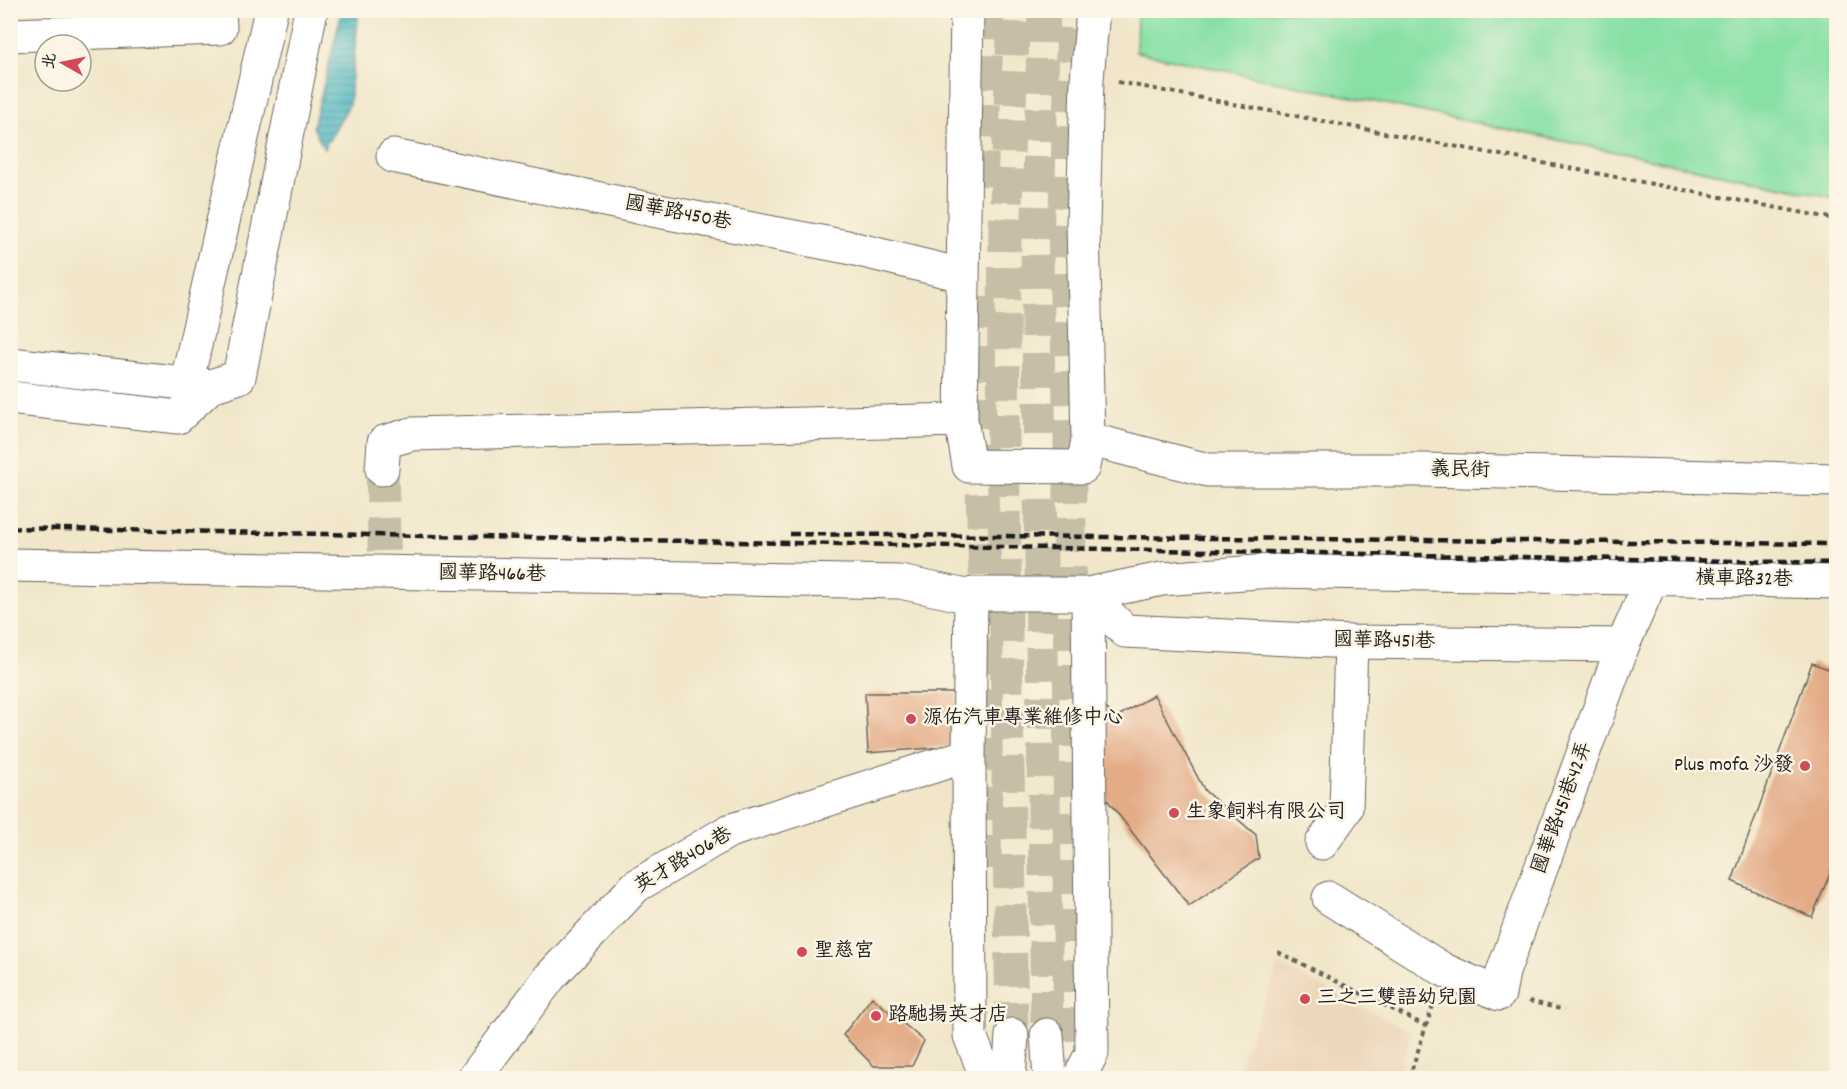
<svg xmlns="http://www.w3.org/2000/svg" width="1847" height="1089" font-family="Dekko,'LXGW WenKai TC',sans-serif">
<defs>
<pattern id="water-rules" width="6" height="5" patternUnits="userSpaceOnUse" patternTransform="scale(1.5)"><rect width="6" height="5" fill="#44b2bf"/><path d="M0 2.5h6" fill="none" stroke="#38909a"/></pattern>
</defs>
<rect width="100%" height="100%" fill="#fcf5e5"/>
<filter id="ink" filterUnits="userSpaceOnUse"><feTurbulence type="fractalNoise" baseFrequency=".0167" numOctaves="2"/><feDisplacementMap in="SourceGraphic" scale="12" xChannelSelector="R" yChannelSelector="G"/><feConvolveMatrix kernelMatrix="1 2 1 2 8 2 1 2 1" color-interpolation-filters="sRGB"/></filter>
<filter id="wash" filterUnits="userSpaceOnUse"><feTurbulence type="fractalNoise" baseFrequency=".008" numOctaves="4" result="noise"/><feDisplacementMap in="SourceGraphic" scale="24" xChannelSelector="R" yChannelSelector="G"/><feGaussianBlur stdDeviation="1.35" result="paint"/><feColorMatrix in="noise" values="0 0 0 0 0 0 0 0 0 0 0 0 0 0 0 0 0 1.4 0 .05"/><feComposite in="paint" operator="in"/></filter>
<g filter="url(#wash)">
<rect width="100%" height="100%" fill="#f1e6c9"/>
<!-- built -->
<path fill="#edd7bb" d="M1279,965L1412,1032L1396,1078H1234Z"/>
<!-- park -->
<path fill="#87e0a6" stroke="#527e61" stroke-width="1.5" d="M1137,11H1836V198L1136,52Z"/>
<!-- water -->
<path fill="url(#water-rules)" stroke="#30676e" stroke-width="1.5" d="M342,11H359L349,105L324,149L313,127Z"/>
<g id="blocks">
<!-- building -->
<path fill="#e3ab86" d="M1812,663L1836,672V859L1812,917L1732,881Z
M865,693H957V746L868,753Z
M1154,695L1205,791L1256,835L1259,858L1189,906L1098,788L1099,700L1115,718Z
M872,997L924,1041L912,1066H874L843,1035Z"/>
</g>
</g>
<g filter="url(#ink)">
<use href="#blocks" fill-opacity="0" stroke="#676359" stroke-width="1.5"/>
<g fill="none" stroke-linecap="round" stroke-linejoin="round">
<!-- minor-tunnel -->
<path stroke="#c6bea6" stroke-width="33" stroke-dasharray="33 16" stroke-linecap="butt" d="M981,186L988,10
M979,297L980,441L987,623L985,875
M382,469L385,573
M1069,1041L1070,436L1064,228L1074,10"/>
<!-- major-tunnel -->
<path stroke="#c6bea6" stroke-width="33" stroke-dasharray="33 16" stroke-linecap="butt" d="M1044,10L1037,247L1047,1035
M1012,1035L1003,433L1005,227L1014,10"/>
<defs>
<path id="minor" d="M967,10L961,420L969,466L1083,467L1088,439L1083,224L1087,79L1093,10
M10,35L220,28L219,10
M393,156L653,210L847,247L962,275
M10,364L211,386L239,377L311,10
M186,385L271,10
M10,398L178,417L211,386
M1088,439L1208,470H1424L1836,480
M382,469L384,442L412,434L961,420
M10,565L900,582L971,597
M1088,594L1125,631L1351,642L1623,645
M971,597L973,594H1088L1162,579L1271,571L1836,582
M971,597L969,755L970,1036L987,1078
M1322,843L1346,809L1351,642
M1329,898L1444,970L1499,994L1503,972L1623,645L1652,578
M474,1078L550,977L636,886L729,831L969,755
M1079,1078L1092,1053L1088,594"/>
<path id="major" d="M1047,1035L1050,1078
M1009,1078L1012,1035"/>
</defs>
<!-- minor casing -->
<use href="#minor" stroke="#676359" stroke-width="35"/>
<!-- major casing -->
<use href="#major" stroke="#676359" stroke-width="35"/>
<!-- path -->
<path stroke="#676359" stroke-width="4" stroke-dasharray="4.5 4.5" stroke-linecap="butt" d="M1118,82L1836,219
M1278,952L1426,1026
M1529,1001L1564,1010
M1409,1078L1435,999"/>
<!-- minor -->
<use href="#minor" stroke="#fff" stroke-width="33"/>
<!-- major -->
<use href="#major" stroke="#fff" stroke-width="33"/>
<!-- rail -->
<path stroke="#1c1c1c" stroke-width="4.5" stroke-dasharray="9 4.5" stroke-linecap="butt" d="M10,528L1836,563
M790,534L1836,544"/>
</g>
</g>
<!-- markers -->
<g fill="#d1495b" stroke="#fcf5e5" stroke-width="2">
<circle cx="911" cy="719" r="6"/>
<circle cx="1805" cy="766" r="6"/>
<circle cx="1174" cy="813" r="6"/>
<circle cx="802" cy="952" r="6"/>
<circle cx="1305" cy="999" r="6"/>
<circle cx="876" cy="1016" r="6"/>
</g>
<g text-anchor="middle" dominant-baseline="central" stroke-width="5" stroke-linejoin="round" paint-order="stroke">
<!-- street labels -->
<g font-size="20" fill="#1c1c1c" stroke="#fcf5e5">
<text transform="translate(678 214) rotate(11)">國華路450巷</text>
<text transform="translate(1460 471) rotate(1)">義民街</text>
<text transform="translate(492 575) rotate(1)">國華路466巷</text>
<text transform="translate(1744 580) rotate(1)">橫車路32巷</text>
<text transform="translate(1384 642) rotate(1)">國華路451巷</text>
<text transform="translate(1563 808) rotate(-70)">國華路451巷42弄</text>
<text transform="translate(684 861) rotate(-31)">英才路406巷</text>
</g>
<!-- poi labels -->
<g font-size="20" fill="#1c1c1c" stroke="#fcf5e5" text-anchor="start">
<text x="923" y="719">源佑汽車專業維修中心</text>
<text x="1793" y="766" text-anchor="end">Plus mofa 沙發</text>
<text x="1186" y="813">生象飼料有限公司</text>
<text x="814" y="952">聖慈宮</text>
<text x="1317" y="999">三之三雙語幼兒園</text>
<text x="888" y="1016">路馳揚英才店</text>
</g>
</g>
<!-- margin -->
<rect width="1847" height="1089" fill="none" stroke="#fcf5e5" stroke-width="36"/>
<!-- north arrow -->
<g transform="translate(63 63) rotate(279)"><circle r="28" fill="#fcf5e5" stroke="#a29e95" stroke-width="1.5"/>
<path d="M0-4.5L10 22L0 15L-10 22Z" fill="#d1495b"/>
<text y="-9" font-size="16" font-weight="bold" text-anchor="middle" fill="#1c1c1c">北</text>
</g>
</svg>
